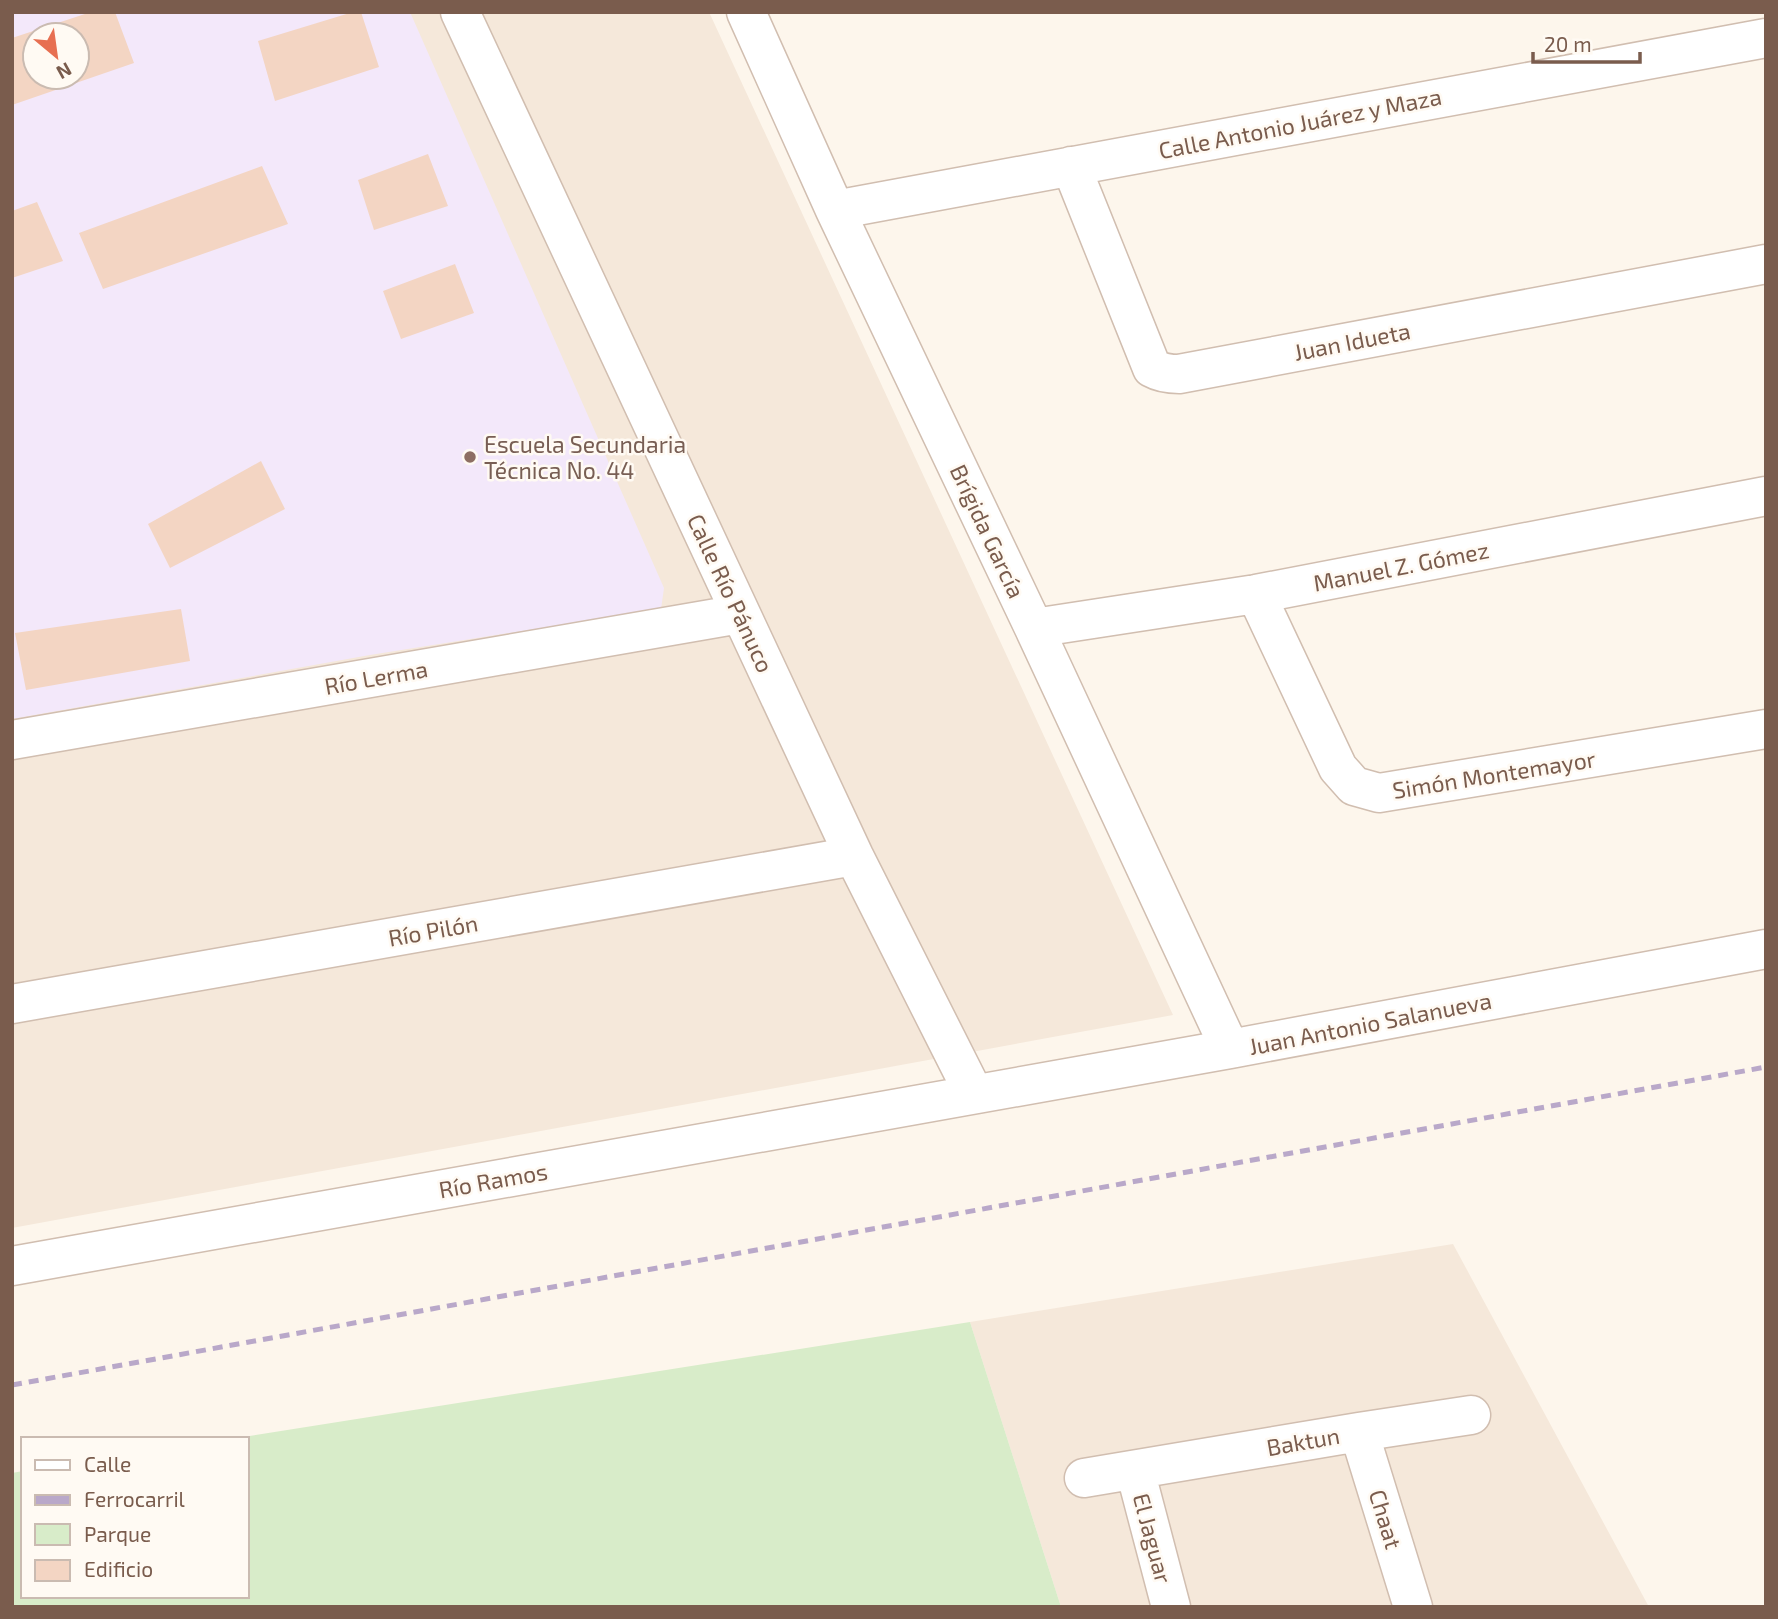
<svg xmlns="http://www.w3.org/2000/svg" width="1778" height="1619" font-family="'Exo 2',sans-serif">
<rect width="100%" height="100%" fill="#fdf6ec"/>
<!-- residential -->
<path fill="#f5e8da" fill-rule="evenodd" d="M12,12H709L1173,1015L12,1228ZM35,35H77V77H35Z
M1453,1244L1649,1607H1061L970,1322Z"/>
<!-- education -->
<path fill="#f3e8fa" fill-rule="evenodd" d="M12,12H410L664,588L661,609L370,655L12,719ZM35,35H77V77H35Z"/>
<!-- green -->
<path fill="#d8ecc9" d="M970,1322L1061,1607H12V1473L23,1471V1596H247V1439H230Z"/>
<!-- building -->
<path fill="#f3d5c3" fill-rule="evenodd" d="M91,12H115L134,63L12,105V38ZM35,35H77V77H35Z
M353,12H361L379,67L275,101L258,41Z
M428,154L448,206L374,230L358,180Z
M262,166L288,224L103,289L79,233Z
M37,202L63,261L12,278V211Z
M455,264L474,313L401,339L383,291Z
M261,461L285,509L170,568L148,524Z
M181,609L190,661L26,690L15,633Z"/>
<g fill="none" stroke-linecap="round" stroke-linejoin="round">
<defs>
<path id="minor" d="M460,12L854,856L974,1094
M746,12L835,210L1034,628L1230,1049
M1071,166L1152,368C1161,373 1169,374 1179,374L1766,264
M835,210L1766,38
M1256,594L1338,768L1354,786L1379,793L1766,729
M1034,628L1256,594L1766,496
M12,740L740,614
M12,1004L854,856
M12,1266L1230,1049L1766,949
M1359,1432L1413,1607
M1135,1470L1171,1607
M1084,1478L1359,1432L1471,1415"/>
</defs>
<!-- minor casing -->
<use href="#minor" stroke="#d1beb0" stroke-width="41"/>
<!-- minor -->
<use href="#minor" stroke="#fff" stroke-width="38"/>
<!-- rail -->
<path stroke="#b9a8c9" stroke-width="5" stroke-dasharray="10 7" stroke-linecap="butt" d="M12,1385L1766,1067"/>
</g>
<!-- markers -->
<circle fill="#8d6e63" stroke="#fffaf3" stroke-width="2.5" cx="470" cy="457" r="7"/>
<g text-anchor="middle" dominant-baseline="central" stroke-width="5" stroke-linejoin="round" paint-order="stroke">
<!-- street labels -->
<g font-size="23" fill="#7a5c4d" stroke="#fffaf3">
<text transform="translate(1300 123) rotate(-11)">Calle Antonio Juárez y Maza</text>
<text transform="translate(1352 341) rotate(-11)">Juan Idueta</text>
<text transform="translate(988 531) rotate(65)">Brígida García</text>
<text transform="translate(1401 566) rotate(-11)">Manuel Z. Gómez</text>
<text transform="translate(731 593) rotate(65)">Calle Río Pánuco</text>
<text transform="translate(376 677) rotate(-10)">Río Lerma</text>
<text transform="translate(1494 774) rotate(-9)">Simón Montemayor</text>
<text transform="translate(433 930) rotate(-10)">Río Pilón</text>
<text transform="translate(1370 1023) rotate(-11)">Juan Antonio Salanueva</text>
<text transform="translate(493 1180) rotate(-10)">Río Ramos</text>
<text transform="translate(1303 1441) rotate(-10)">Baktun</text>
<text transform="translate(1386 1519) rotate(73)">Chaat</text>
<text transform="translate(1153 1538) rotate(75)">El Jaguar</text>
</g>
<!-- education labels -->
<g font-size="23" fill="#785e54" stroke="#fffaf3" text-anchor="start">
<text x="484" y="444">Escuela Secundaria<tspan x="484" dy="26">Técnica No. 44</tspan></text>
</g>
</g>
<!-- border -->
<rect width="1778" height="1619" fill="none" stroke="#7a5c4d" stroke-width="28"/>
<!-- legend -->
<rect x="21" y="1437" width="228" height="161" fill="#fffaf3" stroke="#cabbb1" stroke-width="2"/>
<rect x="35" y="1460" width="35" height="10" fill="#ffffff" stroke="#cabbb1" stroke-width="2"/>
<text x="84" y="1472" font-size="21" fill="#7a5c4d">Calle</text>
<rect x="35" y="1495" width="35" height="10" fill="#b9a8c9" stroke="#cabbb1" stroke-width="2"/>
<text x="84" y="1507" font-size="21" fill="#7a5c4d">Ferrocarril</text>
<rect x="35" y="1524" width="35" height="21" fill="#d8ecc9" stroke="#cabbb1" stroke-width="2"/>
<text x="84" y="1542" font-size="21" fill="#7a5c4d">Parque</text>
<rect x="35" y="1560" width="35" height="21" fill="#f3d5c3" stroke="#cabbb1" stroke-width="2"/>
<text x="84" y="1577" font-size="21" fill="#7a5c4d">Edificio</text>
<!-- north arrow -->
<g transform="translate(56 56) rotate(151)"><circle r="33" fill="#fffaf3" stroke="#cabbb1" stroke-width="2"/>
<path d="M0-5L12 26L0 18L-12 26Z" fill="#e76f51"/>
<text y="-10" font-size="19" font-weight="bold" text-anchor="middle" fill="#7a5c4d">N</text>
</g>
<!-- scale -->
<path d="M1533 52v10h107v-10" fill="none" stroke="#7a5c4d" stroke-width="3.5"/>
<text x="1544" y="52" font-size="21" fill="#7a5c4d" stroke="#fffaf3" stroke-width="5" paint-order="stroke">20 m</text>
</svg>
